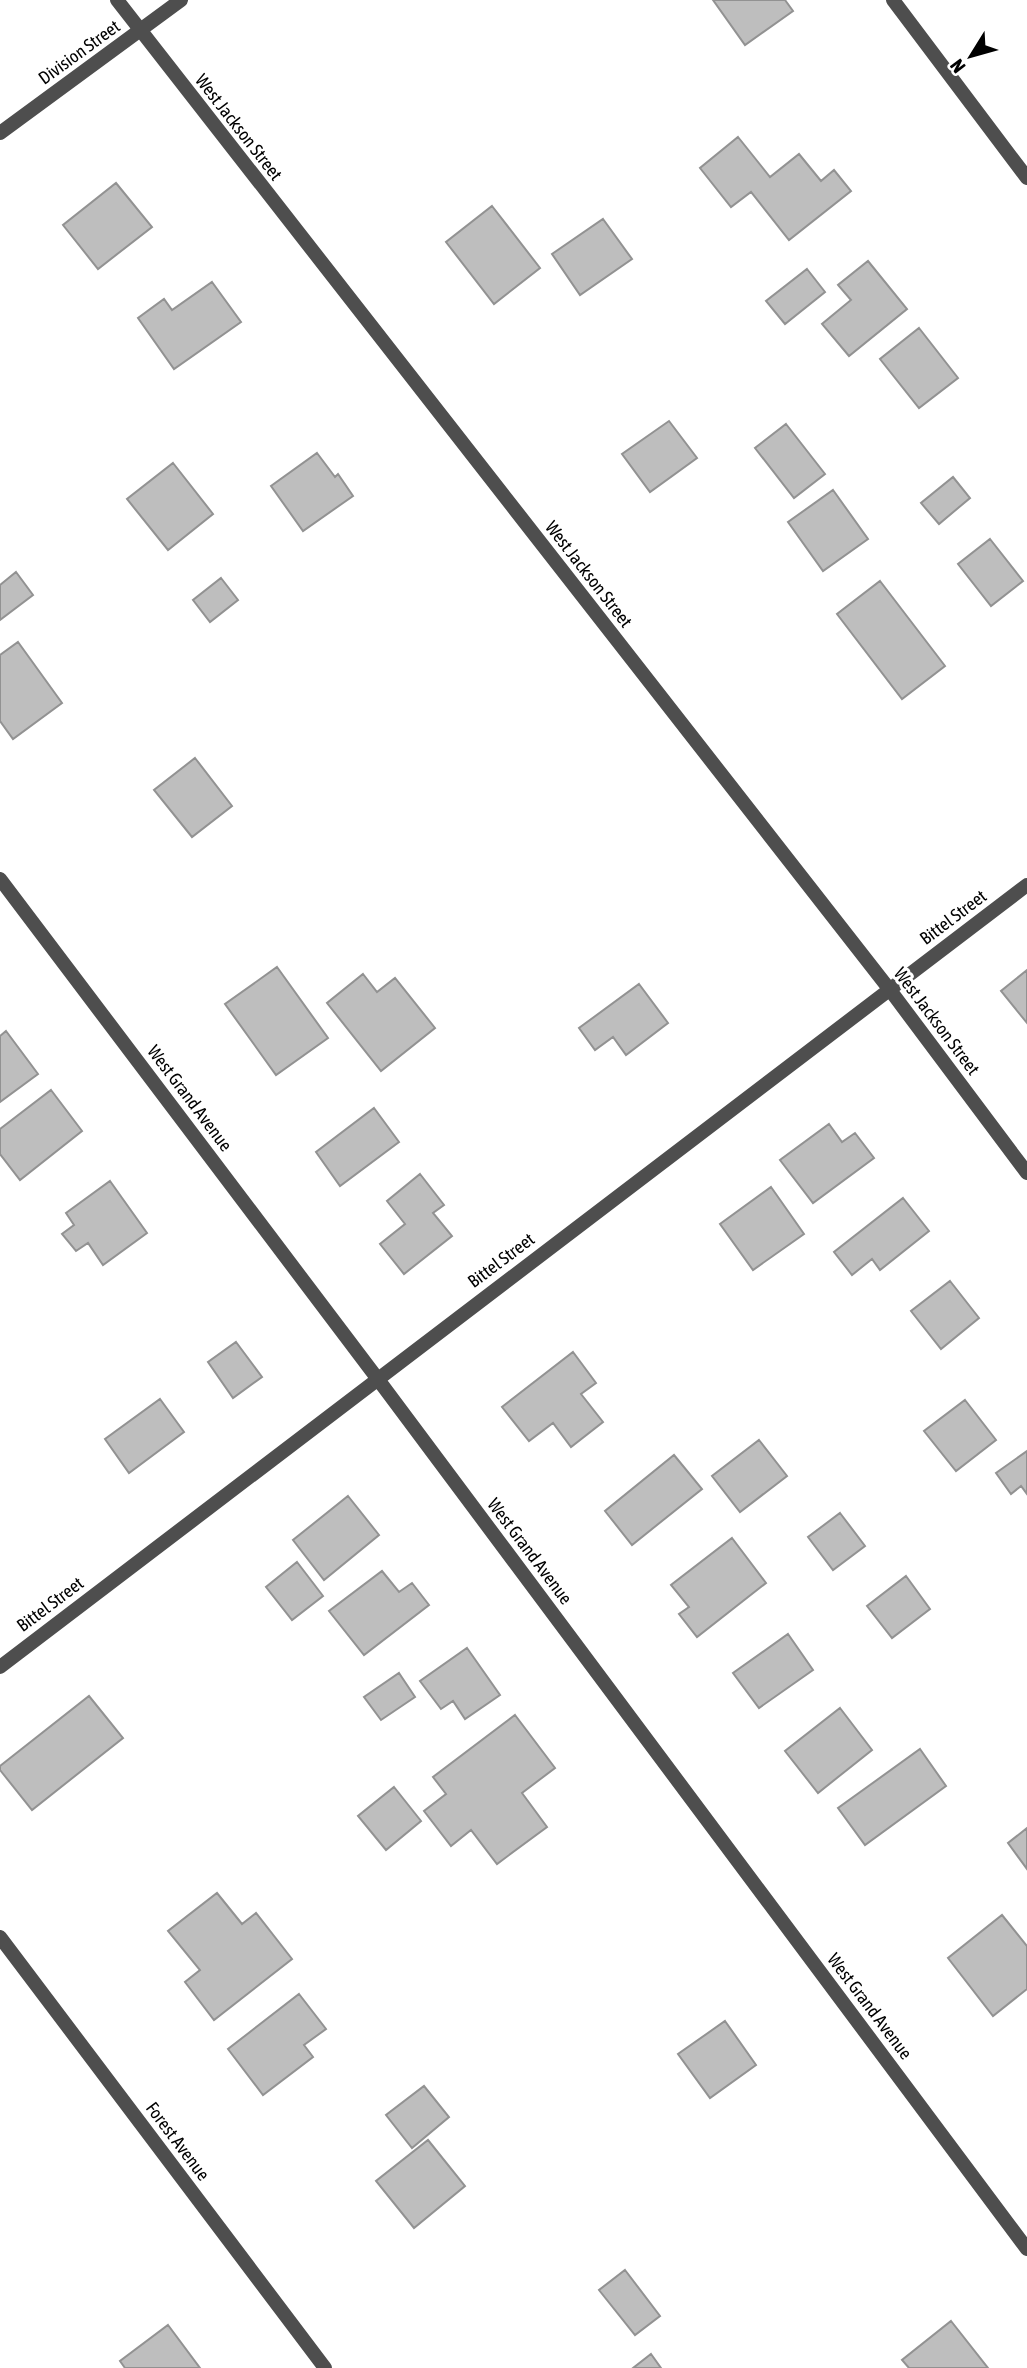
<svg xmlns="http://www.w3.org/2000/svg" width="1027" height="2368" font-family="'Asap Condensed',sans-serif">
<rect width="100%" height="100%" fill="#fff"/>
<!-- building -->
<path fill="#bebebe" stroke="#929292" stroke-width="2" d="M713,0H785L793,11L745,45Z
M738,137L770,177L799,154L821,181L834,170L851,191L789,240L751,192L731,207L700,168Z
M116,183L152,227L98,269L63,225Z
M492,206L540,268L494,304L446,242Z
M603,219L632,259L580,295L552,254Z
M868,261L907,309L849,356L822,324L851,300L838,285Z
M807,269L825,292L785,324L766,301Z
M212,282L241,322L174,369L138,318L164,299L172,310Z
M919,328L958,378L919,408L880,359Z
M669,421L697,458L650,492L622,454Z
M786,424L825,474L794,498L755,448Z
M317,453L335,477L338,474L353,496L303,531L271,486Z
M173,463L213,514L168,550L127,499Z
M953,477L970,498L939,524L921,503Z
M833,490L868,539L823,571L788,522Z
M990,539L1023,581L991,606L958,564Z
M16,572L33,595L0,620V585Z
M221,578L238,600L210,622L193,600Z
M880,581L945,666L902,699L837,614Z
M18,642L62,703L13,739L0,721V655Z
M195,758L232,806L192,837L154,790Z
M277,967L328,1038L276,1075L225,1004Z
M1027,970V1023L1001,991Z
M363,974L377,992L395,978L435,1028L381,1071L327,1003Z
M639,984L668,1023L626,1055L613,1037L595,1050L579,1028Z
M6,1031L38,1074L0,1102V1036Z
M51,1090L82,1131L20,1180L0,1154V1129Z
M374,1108L399,1142L340,1186L316,1152Z
M829,1124L842,1142L855,1133L874,1158L813,1203L780,1160Z
M420,1174L444,1205L433,1213L452,1236L404,1274L380,1244L405,1224L387,1201Z
M110,1181L147,1233L103,1265L88,1243L76,1251L62,1234L74,1225L66,1213Z
M771,1187L804,1234L753,1270L720,1224Z
M903,1198L929,1231L880,1270L872,1259L852,1275L834,1252Z
M950,1281L979,1318L941,1349L911,1311Z
M236,1342L262,1377L233,1398L208,1362Z
M573,1352L596,1383L581,1394L603,1422L571,1447L553,1423L529,1441L502,1407Z
M160,1399L184,1432L129,1473L105,1439Z
M965,1400L996,1440L956,1471L924,1431Z
M759,1440L787,1476L740,1512L712,1476Z
M1027,1451V1494L1021,1486L1011,1494L996,1473Z
M674,1455L702,1489L632,1545L605,1511Z
M348,1496L379,1535L324,1580L293,1540Z
M840,1513L865,1546L833,1570L808,1537Z
M732,1538L766,1583L697,1637L679,1614L689,1607L671,1585Z
M297,1562L323,1596L292,1620L266,1587Z
M382,1571L399,1592L412,1583L429,1605L364,1655L329,1611Z
M906,1576L930,1609L892,1638L867,1606Z
M788,1634L813,1670L759,1708L733,1673Z
M467,1648L500,1695L465,1719L453,1701L441,1709L420,1681Z
M399,1673L415,1697L381,1720L364,1697Z
M89,1696L123,1738L32,1810L0,1770V1766Z
M840,1708L872,1750L818,1793L785,1751Z
M515,1715L555,1768L522,1793L547,1827L497,1864L471,1830L451,1846L424,1811L446,1794L433,1777Z
M920,1749L946,1786L865,1845L838,1808Z
M394,1787L421,1821L386,1850L358,1816Z
M1027,1828V1869L1008,1843Z
M217,1893L242,1924L256,1913L292,1959L214,2020L185,1982L200,1970L168,1931Z
M1002,1915L1027,1946V1989L993,2016L948,1958Z
M299,1994L326,2029L304,2045L313,2057L263,2095L228,2049Z
M725,2021L756,2065L710,2098L678,2054Z
M424,2086L449,2117L412,2148L386,2115Z
M428,2140L465,2186L414,2228L376,2181Z
M625,2270L660,2316L635,2335L599,2290Z
M951,2321L988,2368H909L902,2360Z
M168,2325L200,2368H125L120,2361Z
M651,2354L661,2368H633Z"/>
<g fill="none" stroke-linecap="round" stroke-linejoin="round">
<!-- minor -->
<path stroke="#4e4e4e" stroke-width="14" d="M117,0L890,990L1027,1173
M893,0L1027,178
M0,133L181,0
M0,879L377,1378L1027,2249
M0,1667L1027,885
M0,1937L325,2368"/>
</g>
<g text-anchor="middle" dominant-baseline="central" stroke-width="6" stroke-linejoin="round" paint-order="stroke">
<!-- street labels -->
<g font-size="18" fill="#000" stroke="#fff">
<text transform="translate(79 52) rotate(-36)">Division Street</text>
<text transform="translate(239 127) rotate(52)">West Jackson Street</text>
<text transform="translate(589 574) rotate(52)">West Jackson Street</text>
<text transform="translate(953 917) rotate(-37)">Bittel Street</text>
<text transform="translate(937 1021) rotate(53)">West Jackson Street</text>
<text transform="translate(190 1098) rotate(53)">West Grand Avenue</text>
<text transform="translate(501 1260) rotate(-37)">Bittel Street</text>
<text transform="translate(530 1551) rotate(53)">West Grand Avenue</text>
<text transform="translate(50 1604) rotate(-37)">Bittel Street</text>
<text transform="translate(870 2006) rotate(53)">West Grand Avenue</text>
<text transform="translate(178 2141) rotate(53)">Forest Avenue</text>
</g>
</g>
<!-- north arrow -->
<g transform="translate(971 56) rotate(233)" stroke="#ffffff" stroke-width="5" paint-order="stroke">
<path d="M0-5L12 26L0 18L-12 26Z" fill="#000000"/>
<text y="-10" font-size="19" font-weight="bold" text-anchor="middle" fill="#000000">N</text>
</g>
</svg>
